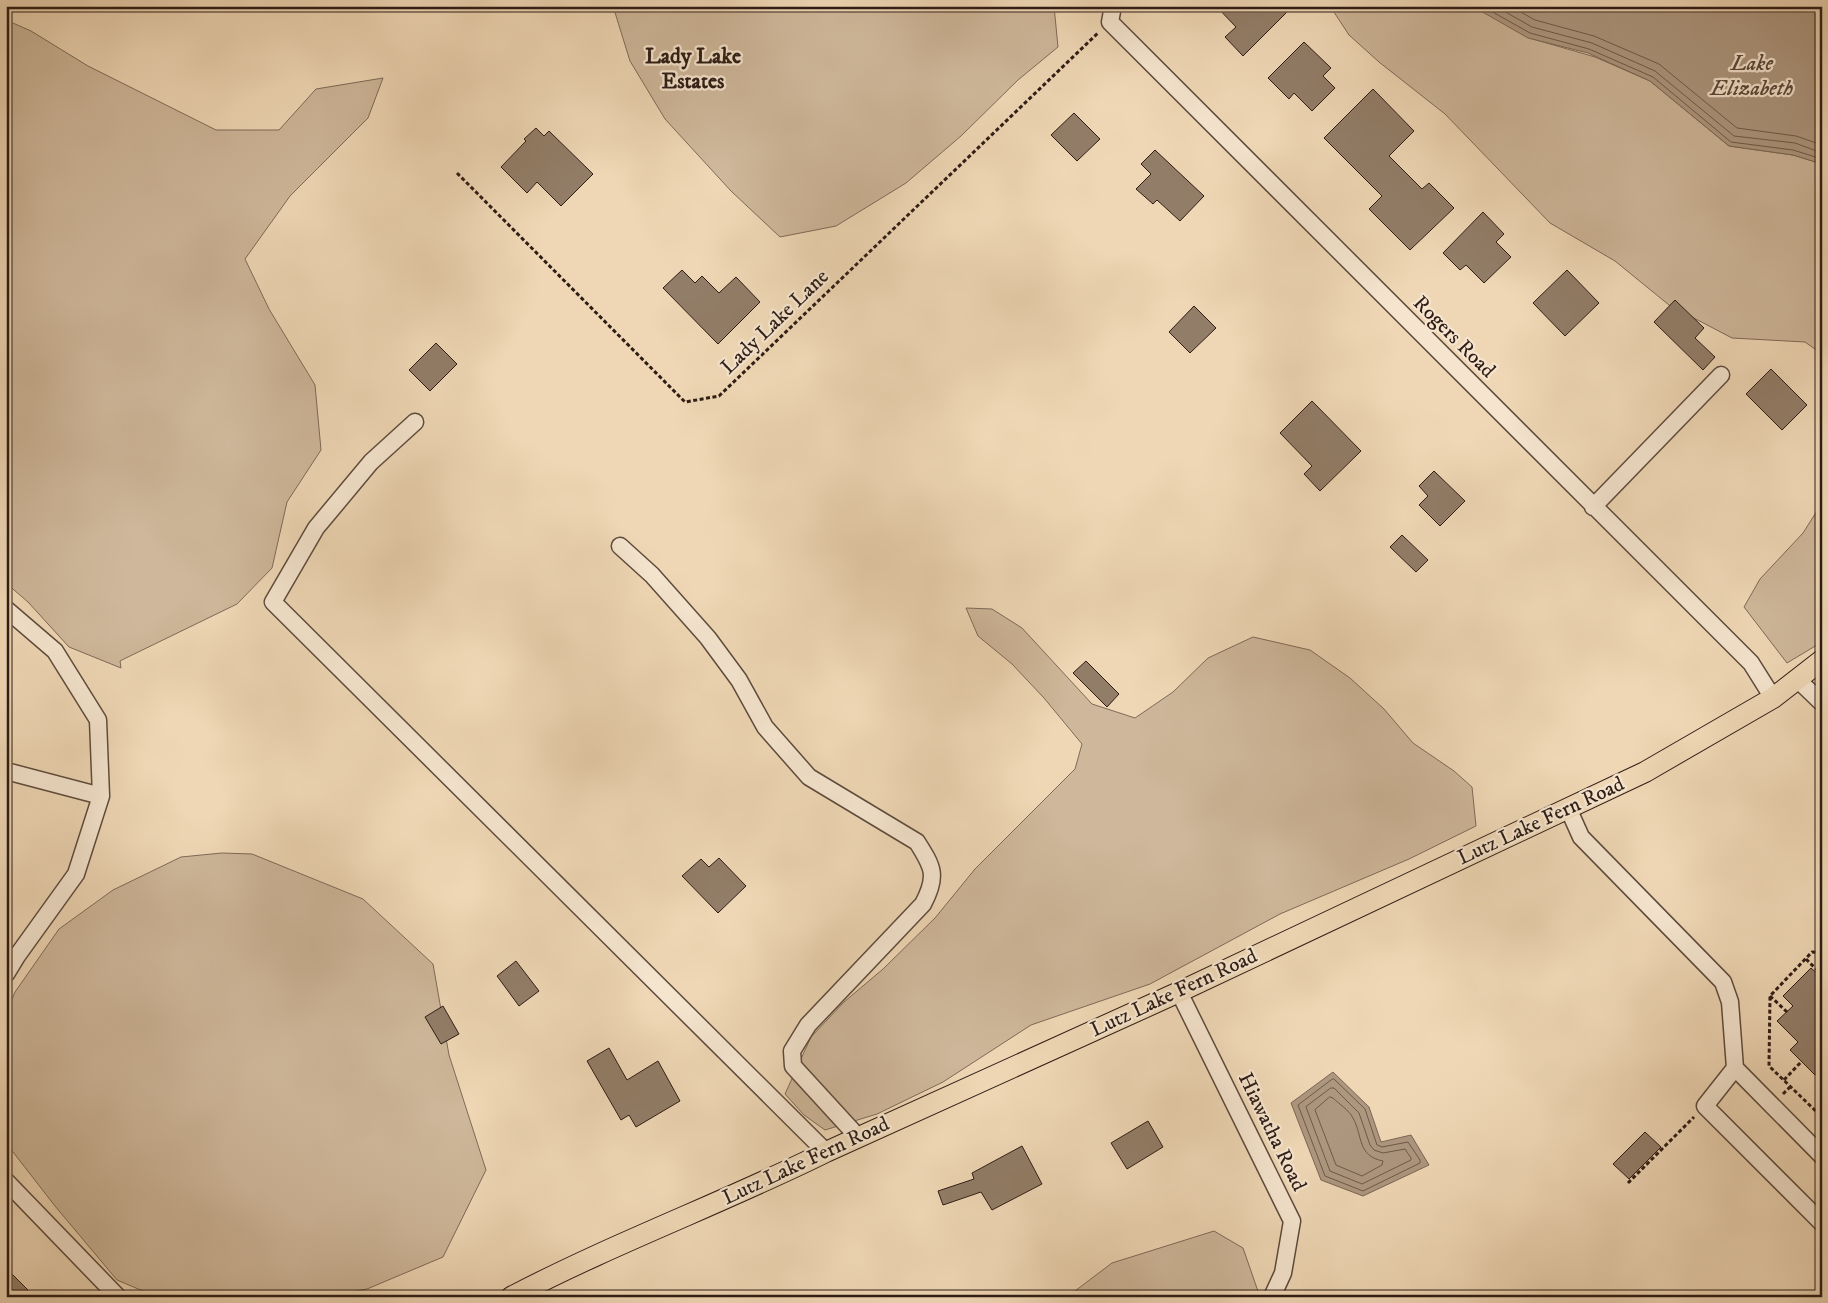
<svg xmlns="http://www.w3.org/2000/svg" width="1828" height="1303" font-family="'IM FELL DW Pica',serif">
<rect width="100%" height="100%" fill="#efd7b5"/>
<filter id="stains"><feTurbulence type="fractalNoise" baseFrequency=".004" numOctaves="4"/><feColorMatrix values="0 0 0 0 .2 0 0 0 0 .09 0 0 0 0 .02 0 0 0 .5 -.17"/></filter>
<radialGradient id="worn" r=".72"><stop offset=".6" stop-color="#630" stop-opacity="0"/><stop offset="1" stop-color="#630" stop-opacity=".3"/></radialGradient>
<!-- green -->
<path fill="#ceb79a" stroke="#7e6a58" d="M613,6H1054L1058,47L1018,80L961,136L906,183L836,226L780,237L731,191L665,119L630,61Z
M1330,6H1473L1533,39L1595,57L1650,81L1729,146L1793,155L1822,164V354L1805,342L1732,338L1669,305L1615,261L1550,223L1445,114L1379,62L1349,35Z
M6,20L31,31L88,66L216,130H279L316,89L383,78L368,118L290,196L245,259L269,309L315,385L321,450L287,502L272,568L237,604L128,657L120,661L121,668L69,647L28,602L6,583Z
M1822,503V642L1787,663L1744,607L1760,579L1803,533Z
M966,608L992,609L1022,628L1092,704L1135,718L1173,692L1208,658L1253,637L1310,650L1350,678L1384,709L1413,743L1454,771L1472,787L1476,826L1409,859L1280,914L1150,984L1031,1025L943,1082L877,1114L825,1130L804,1115L785,1094L811,1037L844,1002L883,969L935,918L975,869L1075,769L1082,744L1044,698L1012,664L978,636Z
M222,853L252,854L363,899L433,964L449,1055L486,1170L443,1257L367,1289L323,1297H157L117,1280L55,1206L6,1143V1014L15,992L59,929L113,890L181,857Z
M1214,1231L1243,1248L1260,1297H1067L1112,1263Z"/>
<!-- water -->
<path fill="#ad977f" stroke="#7a6655" d="M1472,6H1822V164L1793,155L1729,146L1650,81L1588,53L1528,38Z
M1333,1072L1369,1107L1381,1142L1411,1135L1429,1165L1363,1196L1321,1180L1291,1103Z"/>
<g fill="none" stroke-linecap="round" stroke-linejoin="round">
<!-- shore -->
<path stroke="#6e5a4a" stroke-width="1" d="M1482,6L1530,33L1589,49L1653,77L1731,142L1793,150L1822,159
M1495,6L1532,27L1592,43L1655,71L1734,136L1795,143L1822,153
M1510,6L1535,20L1594,36L1659,64L1737,128L1796,136L1822,145
M1334,1079L1365,1109L1377,1145L1382,1147L1408,1142L1420,1160V1163L1363,1191L1325,1176L1298,1105L1331,1080Z
M1331,1088H1334L1359,1113L1370,1145L1374,1150L1383,1153L1405,1149L1411,1158V1160L1362,1184L1330,1171L1306,1107Z
M1330,1097L1333,1098C1339,1104 1349,1110 1353,1118C1363,1136 1357,1156 1383,1161L1382,1165L1362,1176L1336,1165L1315,1110Z"/>
</g>
<!-- building -->
<path fill="#927d68" stroke="#2e1c15" d="M1216,6H1293L1243,56L1225,37L1236,27Z
M1304,42L1331,68L1323,76L1335,88L1312,111L1294,93L1289,99L1268,78Z
M1373,89L1414,131L1389,156L1422,189L1429,183L1454,208L1410,250L1369,209L1382,196L1324,138Z
M1074,113L1100,139L1077,161L1051,135Z
M536,128L544,136L549,131L593,174L561,206L537,182L527,193L501,167L526,141L524,139Z
M1155,150L1204,196L1180,221L1157,200L1153,204L1136,189L1151,174L1141,164Z
M1483,212L1504,234L1496,242L1511,257L1484,283L1466,265L1460,270L1443,253Z
M682,270L695,283L702,276L719,293L736,277L760,302L718,344L663,288Z
M1567,270L1599,303L1565,336L1533,303Z
M1675,300L1704,328L1695,338L1715,357L1703,370L1654,322Z
M1194,306L1216,328L1190,353L1169,332Z
M436,343L457,364L430,391L409,370Z
M1771,369L1807,405L1782,430L1746,394Z
M1312,401L1361,451L1320,491L1304,474L1312,466L1280,433Z
M1434,471L1465,501L1440,526L1419,505L1428,496L1419,486Z
M1402,535L1428,560L1416,572L1390,547Z
M1086,661L1119,694L1107,707L1073,673Z
M719,858L746,886L718,913L682,876L701,859L709,867Z
M516,961L539,991L519,1006L497,976Z
M1811,968L1822,978V1068L1815,1075L1790,1050L1798,1042L1777,1021L1793,1006L1783,996Z
M443,1006L459,1034L441,1044L425,1017Z
M609,1048L627,1080L658,1061L680,1101L636,1127L629,1115L621,1120L587,1061Z
M1148,1121L1163,1147L1127,1169L1111,1143Z
M1645,1132L1661,1147L1629,1179L1613,1164Z
M1022,1146L1042,1184L992,1210L981,1192L943,1205L938,1191L974,1179L972,1173Z
M6,1268L28,1290L22,1297H6Z"/>
<g fill="none" stroke-linecap="round" stroke-linejoin="round">
<defs>
<path id="minor" d="M1113,6L1110,22L1751,663L1773,698
M415,422L371,462L316,528L273,602L826,1152
M1593,507L1721,375
M620,546L652,575L708,638L739,680L765,727L809,777L917,842C933,867 938,876 923,904L808,1025L792,1051L793,1066L858,1137
M6,609L55,651L98,720L101,796L76,874L17,956L6,974
M1798,680L1822,703
M6,771L101,796
M1568,808L1581,837L1723,982L1730,1002L1735,1068L1822,1156
M1179,992L1292,1221L1283,1273L1272,1297
M1735,1068L1705,1106L1822,1223
M6,1181L118,1297"/>
<path id="major" d="M511,1297C614,1243 723,1203 826,1152L1179,992L1645,772L1773,698L1822,660"/>
</defs>
<!-- minor casing -->
<use href="#minor" stroke="#5e4b3d" stroke-width="19"/>
<!-- major casing -->
<use href="#major" stroke="#2e1c15" stroke-width="22"/>
<!-- path -->
<path stroke="#2e1c15" stroke-width="3" stroke-dasharray="4 2.5" stroke-linecap="butt" d="M457,173L685,402L719,396L1098,33
M1822,953L1812,952L1770,996L1769,1066L1822,1117
M1806,959L1822,975
M1770,996L1787,1012
M1784,1080L1801,1062
M1783,1094L1791,1086
M1628,1183L1694,1117"/>
<!-- minor -->
<use href="#minor" stroke="#f5e5cf" stroke-width="16"/>
<!-- major -->
<use href="#major" stroke="#efd7b5" stroke-width="20"/>
</g>
<g text-anchor="middle" dominant-baseline="central" stroke-width="4.5" stroke-linejoin="round" paint-order="stroke">
<!-- street labels -->
<g font-size="21" fill="#2e1c15" stroke="#f5e5cf">
<text transform="translate(775 322) rotate(-44)">Lady Lake Lane</text>
<text transform="translate(1454 337) rotate(45)">Rogers Road</text>
<text transform="translate(1541 821) rotate(-25)">Lutz Lake Fern Road</text>
<text transform="translate(1174 993) rotate(-25)">Lutz Lake Fern Road</text>
<text transform="translate(1272 1132) rotate(64)">Hiawatha Road</text>
<text transform="translate(806 1161) rotate(-25)">Lutz Lake Fern Road</text>
</g>
<!-- neighbourhood labels -->
<g font-size="22" font-weight="bold" fill="#2e1c15" stroke="#f5e5cf">
<text x="693" y="56">Lady Lake<tspan x="693" dy="25">Estates</tspan></text>
</g>
<!-- water labels -->
<g font-size="22" font-style="italic" fill="#5a473a" stroke="#f5e5cf">
<text x="1752" y="63">Lake<tspan x="1752" dy="25">Elizabeth</tspan></text>
</g>
</g>
<!-- margin -->
<rect width="1828" height="1303" fill="none" stroke="#efd7b5" stroke-width="25"/>
<rect x="8" y="8" width="1813" height="1288" fill="none" stroke="#2e1c15" stroke-width="2.5"/>
<rect x="12" y="12" width="1803" height="1278" fill="none" stroke="#2e1c15"/>
<rect width="100%" height="100%" filter="url(#stains)"/>
<rect width="100%" height="100%" fill="url(#worn)"/>
</svg>
